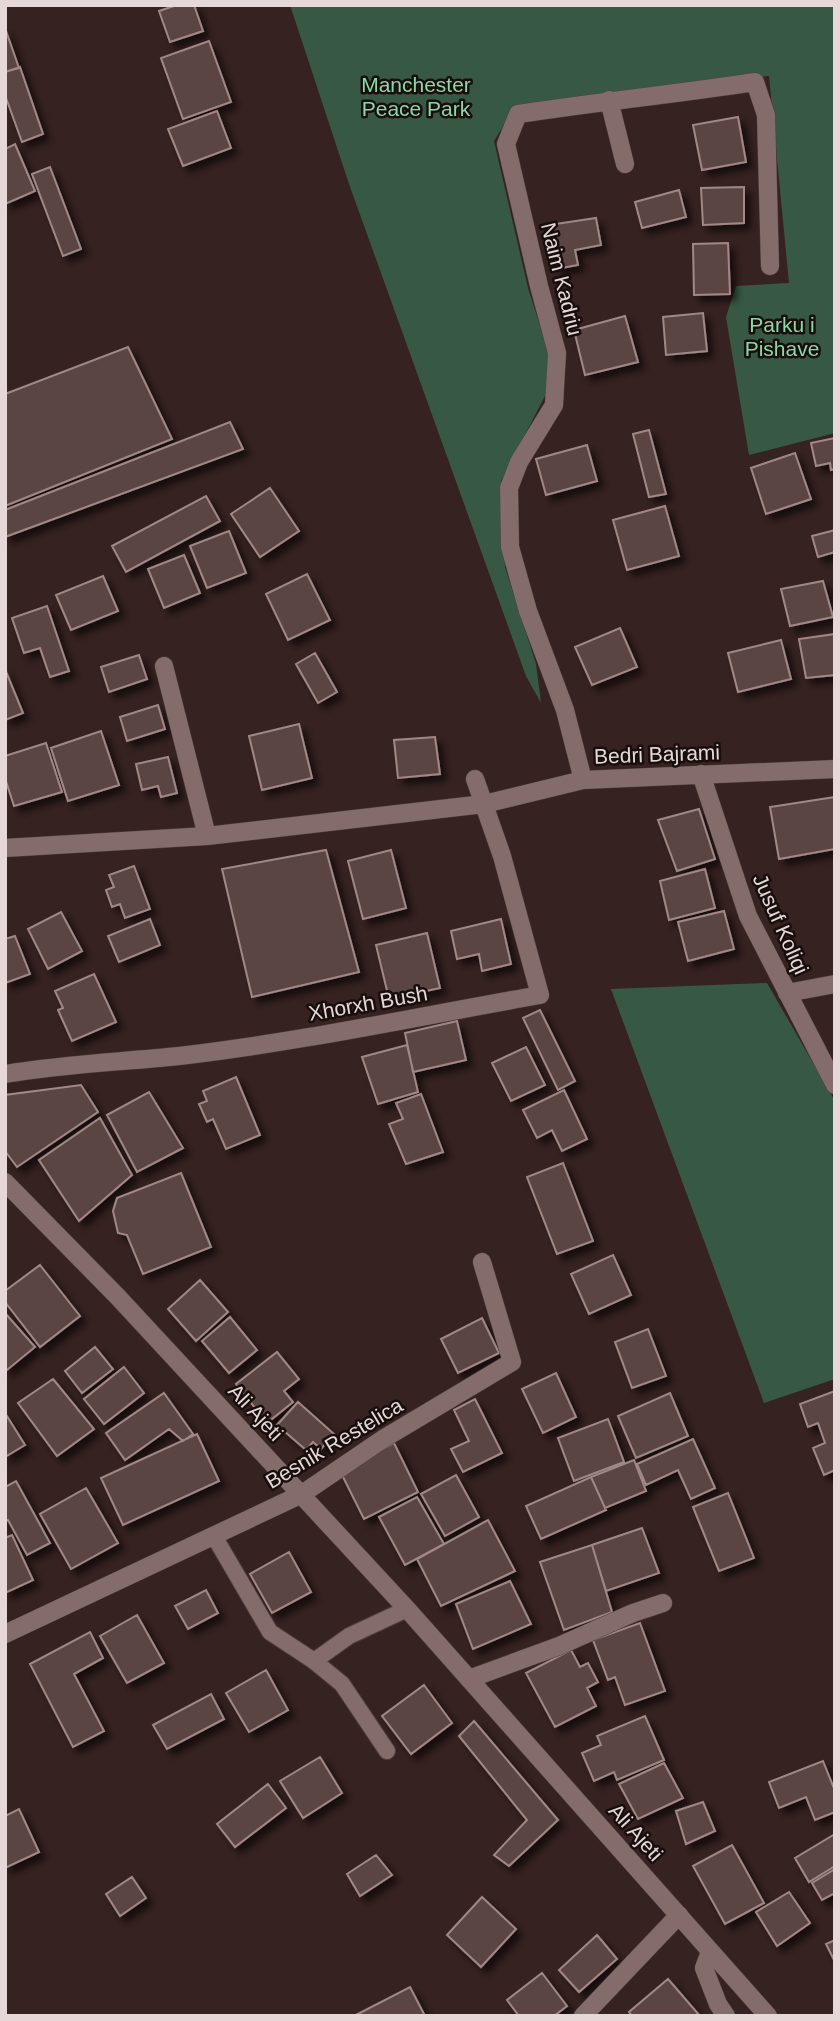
<svg xmlns="http://www.w3.org/2000/svg" width="840" height="2021" font-family="Helvetica,sans-serif">
<defs>
<filter id="shadow"><feDropShadow dx="6" dy="6" stdDeviation="3.5" flood-color="#0009"/></filter>
</defs>
<rect width="100%" height="100%" fill="#362220"/>
<!-- green -->
<path fill="#375943" d="M290,5H835V433L749,455L726,317L736,286L789,283L769,76L515,107L494,141L528,288L550,357L547,392L501,481L505,567L536,664L541,703L526,676L349,184Z
M767,983L835,1101V1379L764,1403L611,989Z"/>
<!-- building -->
<path fill="#5a4442" stroke="#a18886" stroke-width="2" filter="url(#shadow)" d="M177,5H194L203,31L170,42L159,11Z
M5,28L19,68L5,72Z
M209,41L231,102L183,119L161,58Z
M20,67L43,134L22,142L5,95V72Z
M217,111L231,148L183,166L168,129Z
M738,117L746,162L702,170L693,125Z
M15,144L35,191L5,204V149Z
M50,167L81,249L63,256L32,174Z
M744,187V223L703,225L701,188Z
M679,190L686,217L642,228L635,202Z
M596,218L601,245L575,250L578,265L556,269L549,225Z
M728,243L730,294L694,295L693,244Z
M703,313L707,351L666,355L663,317Z
M625,316L638,362L585,375L574,330Z
M128,347L172,439L5,506V394Z
M230,422L243,449L5,537V510Z
M649,430L666,494L649,497L633,434Z
M835,438V469L831,470L830,463L816,466L811,443Z
M587,445L597,481L546,495L536,459Z
M795,453L811,499L766,514L751,468Z
M270,488L299,531L260,557L231,514Z
M206,496L220,521L126,572L112,546Z
M665,506L679,556L627,570L613,520Z
M835,530V552L818,557L812,536Z
M229,531L246,573L207,588L190,546Z
M184,555L200,593L164,608L148,569Z
M307,574L330,620L288,640L266,594Z
M103,576L118,611L71,630L56,595Z
M823,581L833,617L790,626L781,589Z
M47,606L69,671L50,677L40,648L24,653L12,618Z
M620,628L637,667L592,685L575,647Z
M835,634V675L806,678L799,639Z
M781,640L791,679L738,692L728,653Z
M315,653L337,692L318,703L296,664Z
M139,655L147,679L109,692L101,667Z
M5,669L23,713L5,720Z
M158,705L165,729L127,741L120,717Z
M299,724L312,778L262,790L249,736Z
M101,731L119,785L68,801L51,748Z
M435,737L440,774L398,778L394,740Z
M46,743L62,792L14,806L5,778V756Z
M168,757L177,793L161,797L158,786L142,790L136,764Z
M835,797V849L779,859L770,807Z
M699,809L715,859L677,871L658,820Z
M326,850L359,972L252,997L222,869Z
M391,850L406,908L363,919L348,861Z
M134,866L150,909L125,918L120,904L112,907L106,890L114,887L109,875Z
M705,869L715,908L669,920L660,881Z
M724,911L734,949L688,961L678,922Z
M61,912L82,951L48,969L28,929Z
M150,919L160,945L119,962L108,936Z
M501,919L511,964L482,971L479,954L457,959L451,931Z
M427,933L440,988L389,999L376,945Z
M15,936L30,974L5,983V939Z
M94,974L116,1022L72,1041L58,1010L63,1008L55,991Z
M540,1010L575,1081L558,1090L523,1018Z
M457,1021L466,1060L413,1072L405,1033Z
M407,1045L418,1092L378,1104L362,1057Z
M526,1047L545,1085L511,1101L492,1063Z
M236,1077L260,1135L226,1149L213,1119L207,1122L199,1104L207,1101L203,1091Z
M81,1085L98,1112L17,1167L5,1151V1095Z
M564,1090L587,1139L562,1151L552,1130L537,1138L523,1110Z
M149,1092L183,1148L137,1172L107,1115Z
M421,1094L443,1152L406,1164L389,1124L403,1119L396,1103Z
M100,1118L132,1175L79,1221L39,1160Z
M563,1163L593,1241L557,1254L527,1177Z
M181,1173L211,1247L143,1274L127,1235L118,1233L113,1211L117,1198Z
M613,1255L631,1295L589,1314L571,1274Z
M40,1265L80,1316L40,1347L5,1302V1291Z
M200,1280L228,1312L196,1341L168,1309Z
M5,1313L35,1347L7,1370L5,1368Z
M230,1317L257,1350L229,1373L202,1341Z
M482,1318L499,1353L458,1373L441,1339Z
M648,1329L666,1376L632,1388L615,1342Z
M95,1347L113,1369L82,1393L65,1371Z
M277,1352L299,1379L284,1391L293,1402L267,1423L236,1384Z
M124,1367L144,1393L104,1424L84,1399Z
M556,1373L576,1417L543,1433L522,1389Z
M53,1379L94,1429L57,1456L18,1403Z
M835,1391V1470L824,1475L813,1448L825,1443L818,1423L808,1427L800,1404Z
M164,1393L193,1434L183,1441L169,1429L125,1460L106,1433Z
M670,1393L688,1436L636,1458L618,1416Z
M475,1399L502,1453L463,1472L451,1449L469,1441L454,1410Z
M298,1402L334,1434L321,1449L313,1442L306,1450L277,1425Z
M5,1413L25,1445L5,1457Z
M608,1419L624,1462L574,1481L558,1438Z
M197,1434L219,1481L123,1525L101,1478Z
M693,1439L715,1488L691,1499L678,1470L646,1485L637,1464Z
M394,1443L418,1492L364,1519L340,1471Z
M634,1460L646,1491L605,1508L591,1477Z
M456,1475L479,1517L445,1536L421,1494Z
M591,1477L606,1510L541,1539L526,1506Z
M16,1481L50,1543L27,1555L8,1520L5,1522V1487Z
M86,1488L118,1543L71,1569L40,1514Z
M728,1493L754,1558L719,1571L693,1507Z
M417,1497L444,1544L405,1565L379,1517Z
M488,1520L515,1571L441,1606L417,1559Z
M642,1528L659,1573L606,1591L592,1545Z
M12,1535L33,1580L5,1593V1538Z
M592,1545L612,1612L564,1630L540,1562Z
M289,1552L311,1592L272,1613L250,1574Z
M510,1581L531,1624L473,1649L456,1604Z
M206,1590L218,1613L188,1629L175,1606Z
M137,1615L164,1663L127,1683L100,1636Z
M640,1623L665,1691L625,1705L615,1677L608,1680L593,1640Z
M90,1632L103,1658L74,1674L104,1731L73,1747L30,1664Z
M571,1650L580,1667L588,1663L598,1682L587,1688L596,1706L555,1727L526,1673Z
M266,1670L288,1710L249,1732L226,1693Z
M424,1685L452,1723L411,1754L382,1716Z
M211,1694L224,1719L167,1749L153,1725Z
M645,1716L664,1760L617,1780L614,1772L594,1781L582,1753L601,1745L597,1736Z
M474,1721L558,1820L509,1866L494,1855L527,1820L459,1736Z
M320,1757L342,1793L303,1818L280,1781Z
M823,1761L835,1791V1812L815,1820L806,1797L779,1808L769,1782Z
M664,1763L683,1798L638,1819L619,1784Z
M268,1784L286,1808L235,1847L217,1824Z
M703,1802L715,1831L686,1844L676,1811Z
M19,1809L39,1852L5,1868V1816Z
M835,1834V1866L809,1882L795,1858Z
M732,1845L764,1903L725,1924L693,1866Z
M376,1855L392,1875L360,1896L347,1874Z
M835,1869V1893L822,1900L812,1883Z
M132,1877L146,1898L120,1916L106,1894Z
M789,1892L810,1923L777,1946L756,1912Z
M482,1897L516,1929L481,1967L447,1935Z
M597,1935L617,1959L579,1992L559,1970Z
M835,1940V1962L826,1944Z
M542,1973L567,2006L554,2016H519L507,2000Z
M668,1979L700,2016H632L629,2012Z
M410,1987L425,2016H354Z"/>
<g fill="none" stroke-linecap="round" stroke-linejoin="round">
<defs>
<path id="lane" d="M214,1536L270,1632L314,1661
M387,1751L342,1684L314,1661L349,1636L407,1609"/>
<path id="street" d="M609,100L625,164
M164,666L207,836
M701,774L748,916L835,1085
M583,780L565,710L528,611L510,547L509,488L519,462L554,405L557,353L539,286L506,144L518,114C597,102 676,94 755,82L766,115L770,266
M5,848L207,836L484,804L583,780L835,769
M787,993L835,984
M5,1074C63,1064 121,1062 179,1056C300,1042 421,1016 540,995L502,856L475,779
M302,1494L383,1439L512,1362L482,1262
M469,1679L559,1646L633,1613L663,1603
M710,1952L704,1968L718,2004L726,2016
M583,2016L679,1915"/>
<path id="secondary" d="M5,1182L117,1296L407,1609L768,2016
M5,1634L302,1494"/>
</defs>
<!-- lane casing -->
<use href="#lane" stroke="#50403f" stroke-width="18"/>
<!-- street casing -->
<use href="#street" stroke="#50403f" stroke-width="19"/>
<!-- secondary casing -->
<use href="#secondary" stroke="#50403f" stroke-width="19"/>
<!-- lane -->
<use href="#lane" stroke="#846c6a" stroke-width="16"/>
<!-- street -->
<use href="#street" stroke="#846c6a" stroke-width="18"/>
<!-- secondary -->
<use href="#secondary" stroke="#846c6a" stroke-width="18"/>
</g>
<g text-anchor="middle" dominant-baseline="central" stroke-width="5" stroke-linejoin="round" paint-order="stroke">
<!-- park labels -->
<g font-size="21" fill="#89d8a5" stroke="#170e0d">
<text x="416" y="84">Manchester<tspan x="416" dy="24">Peace Park</tspan></text>
<text x="782" y="324">Parku i<tspan x="782" dy="24">Pishave</tspan></text>
</g>
<!-- street labels -->
<g font-size="21" fill="#e5d8d6" stroke="#170e0d">
<text transform="translate(562 279) rotate(76)">Naim Kadriu</text>
<text transform="translate(657 754) rotate(-2)">Bedri Bajrami</text>
<text transform="translate(781 924) rotate(66)">Jusuf Koliqi</text>
<text transform="translate(368 1003) rotate(-10)">Xhorxh Bush</text>
<text transform="translate(256 1412) rotate(47)">Ali Ajeti</text>
<text transform="translate(334 1443) rotate(-31)">Besnik Restelica</text>
<text transform="translate(636 1832) rotate(48)">Ali Ajeti</text>
</g>
</g>
<!-- border -->
<rect width="840" height="2021" fill="none" stroke="#e5d8d6" stroke-width="14"/>
</svg>
